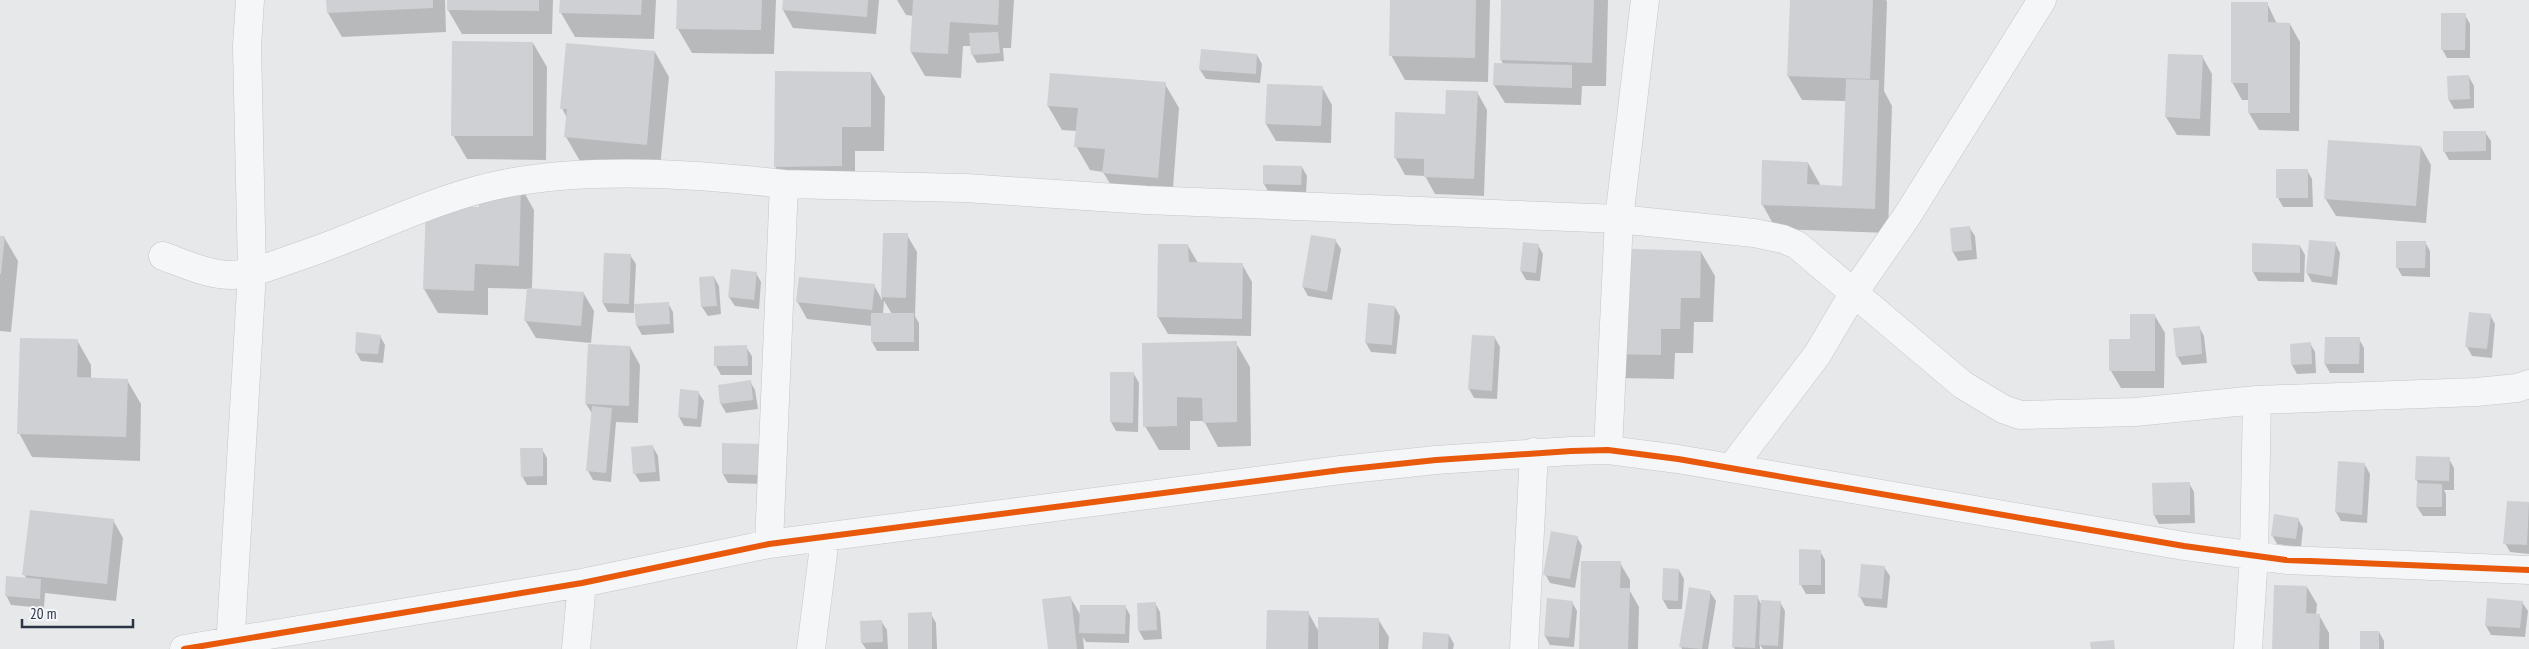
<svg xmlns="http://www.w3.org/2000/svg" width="2529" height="649" font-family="'PT Sans Narrow',sans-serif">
<rect width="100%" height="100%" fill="#e6e8ea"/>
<!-- shadow -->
<path fill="#0003" fill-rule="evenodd" d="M328,0H445L446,32L342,37L328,13Z
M448,0H553L552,34H462L448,10Z
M561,0H656L654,39L575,37L561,13Z
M678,0H776L774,54L692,53L678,29Z
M784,0H879L876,34L793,28L783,10Z
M897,0H1014L1011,48H1003L1004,61L977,63L972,54V46H963L961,78L925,76L911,52L914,16L906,15Z
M1391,0H1490L1488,82L1405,80L1391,55Z
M1503,0H1608L1606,86H1582L1581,105L1505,103L1494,85L1504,65L1501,60Z
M1791,0H1886L1887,2L1884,91L1892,106L1888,233L1776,229L1762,204L1808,163L1821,186L1843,187L1846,101L1802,100L1788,76Z
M2267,3L2277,24H2290L2300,42L2299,131L2259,130L2249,113V100H2242L2232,82Z
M2465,15L2470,24V58H2447L2442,49Z
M533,43L547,67L546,160L467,159L453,135Z
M655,52L669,77L660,168L580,161L566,137L567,118L562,108Z
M1257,55L1262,64L1260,83L1206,79L1200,70Z
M2202,56L2212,74L2210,136L2177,135L2166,117Z
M871,73L885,97L884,151H855V190H789L775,166Z
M2469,77L2474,86V108L2454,109L2449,100Z
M1165,84L1179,108L1172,201L1118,197L1103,172L1090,170L1076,146L1077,131L1062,130L1048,106Z
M1322,87L1332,105L1331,143L1276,141L1266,124Z
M1477,92L1487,110L1484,196L1435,194L1425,176L1405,175L1395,157Z
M2485,132L2491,141V160H2449L2444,151Z
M2421,147L2431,165L2426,223L2336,216L2325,198Z
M1302,167L1307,176L1306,194L1269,193L1264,184Z
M2277,170H2307L2312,179L2313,207H2283L2278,198Z
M520,185L534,210L532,289L584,294L594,311L591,343L536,338L525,320L528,289L488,288V315L438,313L424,289L480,208Z
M1969,227L1975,236L1977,259L1958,261L1953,252L1951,229Z
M884,234L907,235L917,252L915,316L919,323V351H877L872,342V326L807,319L797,301L874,285L882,300ZM884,301L892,314H883Z
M0,237H4L18,261L11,332L0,331Z
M1335,240L1341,249L1332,300L1308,296L1303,287Z
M2425,242L2430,251V277L2402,276L2397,267Z
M2335,243L2340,253L2337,285L2312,282L2307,273Z
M1538,245L1543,254L1540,281L1526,280L1521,271Z
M2254,245L2300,246L2305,255L2304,282L2258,281L2253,272Z
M1188,246L1198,263L1242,264L1252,282L1251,336L1168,334L1158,317Z
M1701,252L1715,276L1713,322H1694L1693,353H1675L1674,379L1616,378L1602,353Z
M630,255L636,264L634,305L668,303L673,312L674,333L642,335L637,326L636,305H634V313L608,312L603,303Z
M732,271L756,273L761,282L759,309L735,306L729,297Z
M714,277L719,286L721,314L708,316L702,307Z
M1395,307L1400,316L1396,354L1371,352L1366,343Z
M2490,315L2495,324L2492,358L2472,356L2467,347Z
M2155,316L2165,333L2164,388H2121L2111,371L2132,341Z
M2199,327L2204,336L2207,363L2182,365L2177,356Z
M380,336L385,345L383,363L361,361L356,352Z
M1495,338L1500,347L1497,399L1474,398L1469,389Z
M2359,339L2364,348V373H2330L2325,364Z
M77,340L91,365V379L127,380L141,404L140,461L32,457L19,433Z
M1236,343L1250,367L1251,446L1218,447L1204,421H1190V450H1159L1145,426Z
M2310,343L2315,352L2316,373L2297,374L2292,365Z
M630,347L640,365L638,423L616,422L611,482L593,480L588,471L593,415L586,404Z
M715,347H746L752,356V375H721L716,366Z
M1134,374L1139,383L1138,432L1116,431L1111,422Z
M750,381L755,390L758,409L726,413L721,404L719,386Z
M698,392L704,401L701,427L684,426L679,417Z
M760,445L765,484L728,483L723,474Z
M653,447L658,456L660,481L640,482L635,474Z
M542,449L547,458V485H527L522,476Z
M2449,459L2454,468V490H2444L2446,494V516H2423L2417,507L2418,483L2416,479Z
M2340,463L2365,465L2370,474L2367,523L2341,521L2336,512Z
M2189,483L2194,492L2195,523L2159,524L2154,515Z
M2508,502L2529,504V554L2510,552L2505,543Z
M2298,519L2303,528L2301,547L2277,544L2272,535Z
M113,520L123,538L116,601L45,593L44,608L11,605L6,595L26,578L24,574Z
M1577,537L1582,546L1575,588L1550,583L1545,574Z
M1820,551L1825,560V594H1806L1801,585Z
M1620,563L1630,580V591L1639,607L1638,649H1580Z
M1884,567L1890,576L1887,608L1865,606L1860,597Z
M1679,570L1684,579L1682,609H1668L1663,600Z
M2307,587L2317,604L2316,615H2319L2329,633V649H2273Z
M1710,592L1716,601L1708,649H1682L1681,647Z
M1757,596L1762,606L1780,602L1785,611L1783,649H1763L1760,645V649H1735L1733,647Z
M1070,597L1081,616L1125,606L1130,615L1129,643L1086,642L1083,637L1084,649H1050Z
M1572,602L1577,611L1574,647L1550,645L1545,636Z
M2522,602L2528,611L2525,637L2491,635L2486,626Z
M1155,603L1160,612L1162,639L1144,640L1139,631Z
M1308,612L1319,632L1378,619L1389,637L1388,649H1267Z
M931,614L936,623L937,649H910Z
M881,621L887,630L888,649H866L862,643Z
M2379,632L2384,641V649H2361Z
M1449,635L1454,644L1453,649H1423Z"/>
<!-- building -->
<path fill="#ced0d3" d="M326,0H433V8L327,13Z
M447,0H539V11L447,10Z
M560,0H642L641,15L559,13Z
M677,0H762L761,30L676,29Z
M783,0H868L867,17L782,10Z
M913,0H999L998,25L950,22L948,54L910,52Z
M1390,0H1476L1475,58L1389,56Z
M1501,0H1594L1592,63L1500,60Z
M1790,0H1873L1870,79L1787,76Z
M2231,2H2268V22L2290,23V113H2248V83H2231Z
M2441,13H2466L2465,50H2441Z
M998,32L1000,53L971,55L969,33Z
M452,41L533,42V136H451Z
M566,43L655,51L647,145L564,137L567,109H560Z
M1201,49L1257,54L1256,74L1199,70Z
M2168,54L2203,55L2200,119L2165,117Z
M1494,63L1572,65V88L1493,85Z
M775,71L871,72V127H842V166L774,167Z
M1050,73L1166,82L1158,178L1102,173L1105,149L1074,147L1078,108L1047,106Z
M2469,75L2470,99L2448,100L2447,76Z
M1846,79L1879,80L1875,209L1761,205L1762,160L1808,162L1807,184L1842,186Z
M1267,84L1323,86L1321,126L1265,124Z
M1446,90L1478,91L1474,179L1424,177V159L1394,158L1395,112L1445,114Z
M2443,131H2486V151L2443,152Z
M2328,140L2421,146L2416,206L2324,199Z
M1263,165L1302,166L1301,185L1263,184Z
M2276,169H2308V198H2276Z
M480,183L521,184L519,266L475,264L474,291L423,289L426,205L479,207Z
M1970,226L1972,250L1952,252L1950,228Z
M883,233H908L906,298L881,297Z
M1311,235L1336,239L1327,292L1302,287Z
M0,236H5L1,274H0Z
M2309,240L2336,242L2332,277L2306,273Z
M2396,241H2426L2425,268H2396Z
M1523,242L1539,244L1536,273L1520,271Z
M2252,243L2300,245V273L2252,272Z
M1158,244H1188L1189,262L1243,263L1242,319L1157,317Z
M1604,248L1701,251L1700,298H1681L1680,329H1661V355L1601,354Z
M604,253L631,254L629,304L602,303Z
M731,269L757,272L754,300L728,297Z
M714,276L717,306L701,307L699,277Z
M799,277L875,284L872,310L796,302Z
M527,288L584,292L581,326L524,321Z
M669,302L670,324L636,326L634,304Z
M1368,303L1395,306L1392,345L1365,343Z
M2469,312L2491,314L2487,349L2465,347Z
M871,313H914V342H871Z
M2130,314H2155V371H2109V339H2130Z
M2200,326L2202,354L2176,357L2173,328Z
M356,332L381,335L378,354L355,353Z
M1472,335L1495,336L1492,391L1468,389Z
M2325,337H2360L2359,364H2324Z
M20,338L78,339L77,377L128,379L126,437L17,434Z
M1237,341V422L1203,423L1202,398L1177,397V426L1143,427L1142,343Z
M2311,342L2312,364L2291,365L2290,344Z
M588,344L630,346L629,406L585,404Z
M747,345L748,366H714V346Z
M1110,372H1134L1133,423L1110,422Z
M751,380L753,400L720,404L718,385Z
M680,389L699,391L697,419L678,417Z
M592,406L612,408L606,473L586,471Z
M722,443L760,444V475L722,474Z
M653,445L656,472L633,474L631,447Z
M520,448H543V476L521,477Z
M2416,456L2450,457L2449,481L2415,480Z
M2338,461L2365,463L2362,515L2335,512Z
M2190,482V515H2153L2152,483Z
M2417,483L2442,484V507H2416Z
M2507,501L2529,502L2527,545L2503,544Z
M30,510L114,519L107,584L22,575Z
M2274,514L2299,518L2296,539L2271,536Z
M1551,531L1578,536L1570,579L1543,575Z
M1799,549L1821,550V585H1799Z
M1581,561H1621L1620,588H1630L1628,649H1579Z
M1861,564L1885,566L1882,599L1858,597Z
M1663,568L1679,569L1678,601L1662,600Z
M6,576L41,579L40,599L5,596Z
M2274,585L2307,586L2306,613L2320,614L2319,649H2272Z
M1689,587L1711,591L1702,649L1679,647Z
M1734,595H1758L1755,648L1732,647Z
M1071,596L1077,649H1048L1042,599Z
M1547,598L1573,601L1569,638L1544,636Z
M2487,598L2523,601L2520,628L2485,626Z
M1761,600L1781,601L1778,646L1759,645Z
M1156,602L1157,630L1138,631L1137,603Z
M1080,605H1126L1125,634L1079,633Z
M1267,610L1309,611L1308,649H1266Z
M932,612V649H908V613Z
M1318,617L1379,618V649H1318Z
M882,620L883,642L861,643L860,621Z
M2360,631H2379V649H2360Z
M1423,632L1449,634L1448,649H1422Z
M2114,640L2115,649H2091L2090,642Z"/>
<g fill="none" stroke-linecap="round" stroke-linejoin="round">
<defs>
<path id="minor" d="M784,184L965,188L1146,200L1619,219L1754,233L1783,239L1797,245L1963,385L2003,409L2020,415L2135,412L2257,400L2477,392L2517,388L2529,384
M163,256C185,264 208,275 232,275C253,274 274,265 294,258C366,235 433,197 508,183C595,167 697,174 784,184L769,544
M1608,450L1619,219L1645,0
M1732,467L1817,355L1853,294L1907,216L2042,0
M184,649L582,583L769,544L1341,470L1436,460L1571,451L1608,450L1678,459L2184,546L2286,560L2529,570
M230,649L252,272L247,46L250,0
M576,649L582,583
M811,649L825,538
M1524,649L1534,452
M2248,649L2254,555L2257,400"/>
</defs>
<!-- minor casing -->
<use href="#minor" stroke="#c4c6c8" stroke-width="29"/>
<!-- minor -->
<use href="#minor" stroke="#f5f6f7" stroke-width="28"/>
<defs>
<path id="cycleway" d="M184,649L582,583L769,544L1341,470L1436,460L1571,451L1608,450L1678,459L2184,546L2286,560L2529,570"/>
</defs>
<!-- cycleway casing -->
<use href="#cycleway" stroke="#f4f6f9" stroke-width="9"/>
<!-- cycleway -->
<use href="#cycleway" stroke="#e8590c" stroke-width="6"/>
</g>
<!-- scale -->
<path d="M22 619v8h111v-8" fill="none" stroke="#2b3445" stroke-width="2.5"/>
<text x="30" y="619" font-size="15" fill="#2b3445" stroke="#f4f6f9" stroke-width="4" paint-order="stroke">20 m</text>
</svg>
